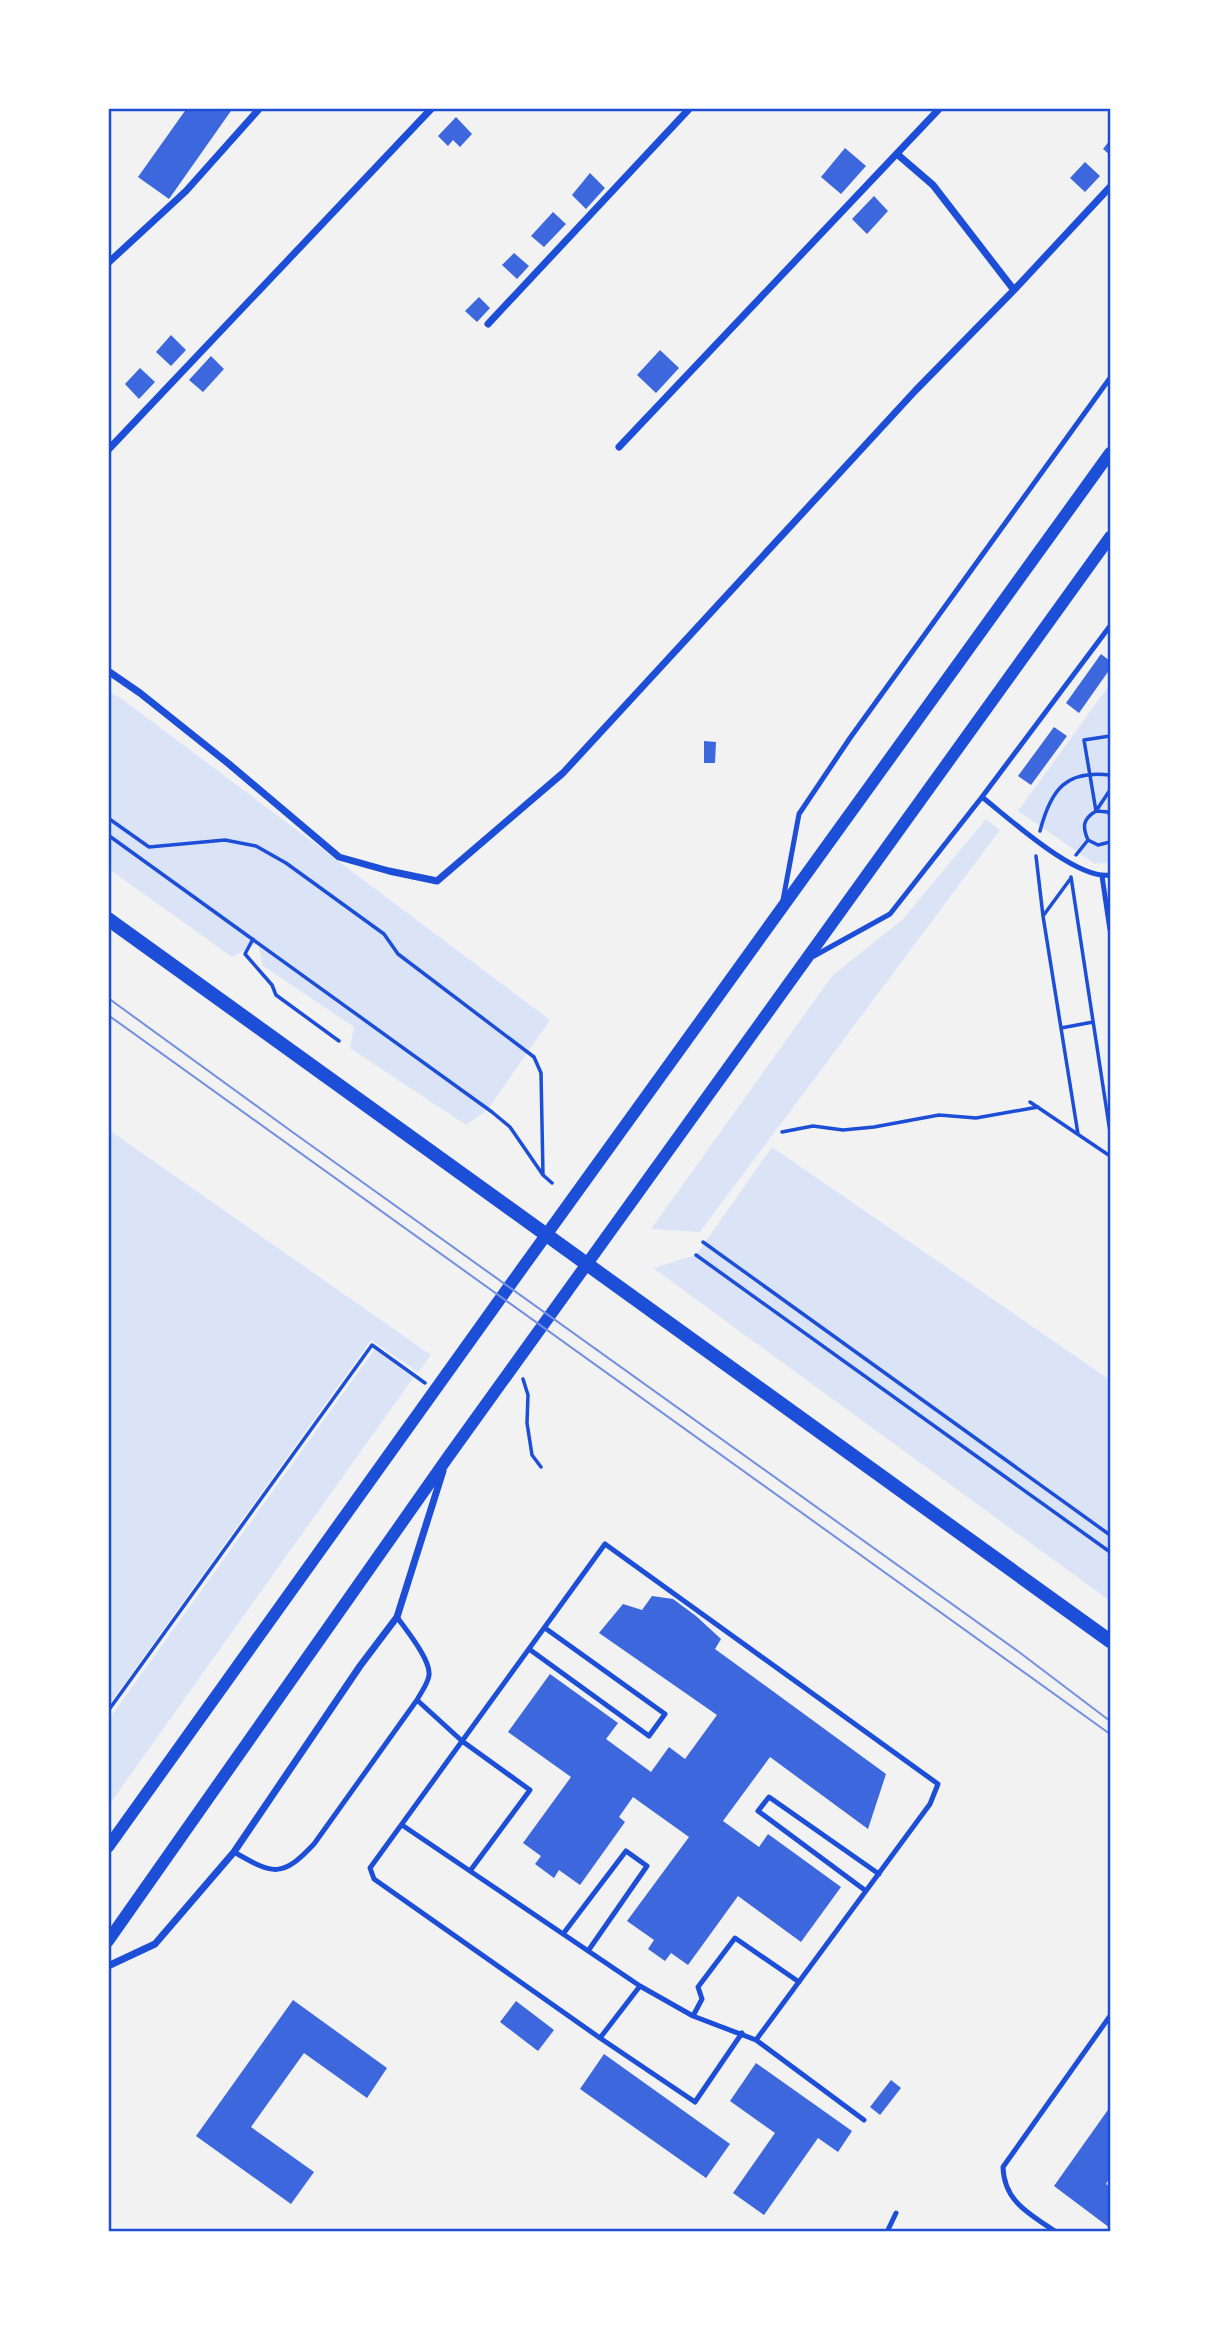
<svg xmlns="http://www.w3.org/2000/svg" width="1219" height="2340" font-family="Mulish,sans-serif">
<rect width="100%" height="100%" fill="#f2f2f2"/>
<!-- green -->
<path fill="#dbe4f7" d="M1110,684V862L1095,864L1018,811Z
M109,691L126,702L550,1020L488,1109L466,1125L350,1048L354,1027L263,966L258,943L232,957L109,869Z
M986,819L1000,830L700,1232L651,1229L832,976L903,919Z
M109,1130L431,1355L418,1372L371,1340L109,1705Z
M772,1147L1110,1380V1601L653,1268L696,1255Z
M375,1349L413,1378L109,1805V1719Z"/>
<!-- building -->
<path fill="#3d67dc" d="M187,108H233L169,199L138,177Z
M456,117L472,134L460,147L453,140L448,146L438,136Z
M1110,140V155L1103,149Z
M845,148L866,166L841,194L821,177Z
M1085,162L1100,176L1085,192L1070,178Z
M590,173L605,188L586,209L572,195Z
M874,196L888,211L867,234L852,219Z
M553,212L566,224L544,247L531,236Z
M514,253L529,266L517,279L502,265Z
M479,297L490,308L477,322L465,311Z
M171,335L186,350L171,366L156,352Z
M660,350L679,368L656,393L637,375Z
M211,356L224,369L203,392L189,380Z
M140,368L155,382L139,399L125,384Z
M1101,654L1110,661V669L1079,713L1066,703Z
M1054,727L1067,736L1031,785L1018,776Z
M704,741L716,742L715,763H704Z
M652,1596L673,1599L696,1616L721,1639L715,1649L886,1774L868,1829L770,1757L723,1821L759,1847L768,1834L841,1887L801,1942L738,1896L688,1965L671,1953L665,1961L648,1949L654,1940L627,1921L689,1837L633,1797L619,1817L625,1822L580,1885L559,1870L554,1878L535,1864L541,1856L523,1843L571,1777L508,1732L550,1674L618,1723L606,1739L651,1772L669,1747L685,1759L717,1715L599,1633L623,1604L642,1610Z
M293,2000L387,2068L367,2098L304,2053L251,2127L314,2172L291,2204L196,2136Z
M516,2001L554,2030L538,2051L500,2022Z
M604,2054L730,2144L706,2178L580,2089Z
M756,2063L852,2131L838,2152L818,2138L764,2215L733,2193L775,2133L730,2101Z
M891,2080L901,2088L880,2115L870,2107Z
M1110,2107V2177L1106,2184L1110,2187V2228L1054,2186Z"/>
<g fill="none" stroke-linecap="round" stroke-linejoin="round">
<!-- path -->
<path stroke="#1d4ed8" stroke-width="3.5" d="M1096,811L1084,740L1110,736
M1096,811L1110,790
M1110,815L1108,812L1096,811C1083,819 1082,826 1088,840L1098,845L1110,842
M108,818L149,847L225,840L256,846L286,863L384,934L398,954L534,1057L541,1073L543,1175
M1040,831C1051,789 1066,770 1110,775
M108,835L492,1112L510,1127L543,1175L552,1183
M1076,855L1088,840
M1036,856L1043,916
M1071,877L1110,1132
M1071,878L1043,916L1078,1134
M253,939L245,954L272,985L276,995L339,1041
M1061,1028L1093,1022
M1030,1102L1110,1156
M782,1132L813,1126L843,1130L874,1127L939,1115L976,1118L1038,1107
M703,1242L1110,1535
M696,1255L1110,1552
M523,1379L528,1395L527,1423L532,1455L541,1467
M108,1711L372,1345L425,1383"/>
<!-- service -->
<path stroke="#1d4ed8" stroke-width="5" d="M982,797C1010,819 1076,880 1110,875
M1102,876L1110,930
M783,900L799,814L850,738L1110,378
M814,956L890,914L982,797L1110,626
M529,1649L649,1736L665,1714L545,1628
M402,1825L470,1871L530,1790L462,1741L417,1700
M234,1852C274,1875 282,1878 314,1844L417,1700C421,1692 428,1684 429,1675C431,1660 406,1630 397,1617
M470,1871L640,1986L693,2016L756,2040L864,2120
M866,1891L758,1811L769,1797L879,1874
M563,1934L626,1851L647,1866L588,1951
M640,1986L600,2038L374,1879L370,1868L605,1544L938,1784L930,1804L756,2040
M693,2016L702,1999L698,1987L735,1938L799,1982
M600,2038L695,2102L742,2033
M887,2232L896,2213
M1056,2232C1030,2214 1004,2202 1003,2167L1110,2016"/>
<!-- minor -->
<path stroke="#1d4ed8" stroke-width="7" d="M897,154L933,185L1014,290
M108,263L186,191L260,108
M488,324L690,108
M619,447L940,108
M108,450L432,108
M108,671L140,693L229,764L339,857L389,871L437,881L563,773L915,391L1014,290L1110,187
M108,1966L155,1944L234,1852L360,1666L397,1617L443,1471"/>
<!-- tertiary -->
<path stroke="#1d4ed8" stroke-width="12" d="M108,1847L518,1274L1110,453
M108,1941L448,1457L1110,537"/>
<!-- secondary -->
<path stroke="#1d4ed8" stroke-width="14" d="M108,919L1110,1641"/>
<!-- tram -->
<path stroke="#7290e2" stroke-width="2" d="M108,998L291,1131L1019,1652L1110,1721
M108,1015L1110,1734"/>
</g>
<!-- border -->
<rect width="1219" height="2340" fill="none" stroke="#ffffff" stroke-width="220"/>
<rect x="110" y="110" width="999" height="2120" fill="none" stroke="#1d4ed8" stroke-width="2.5"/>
</svg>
